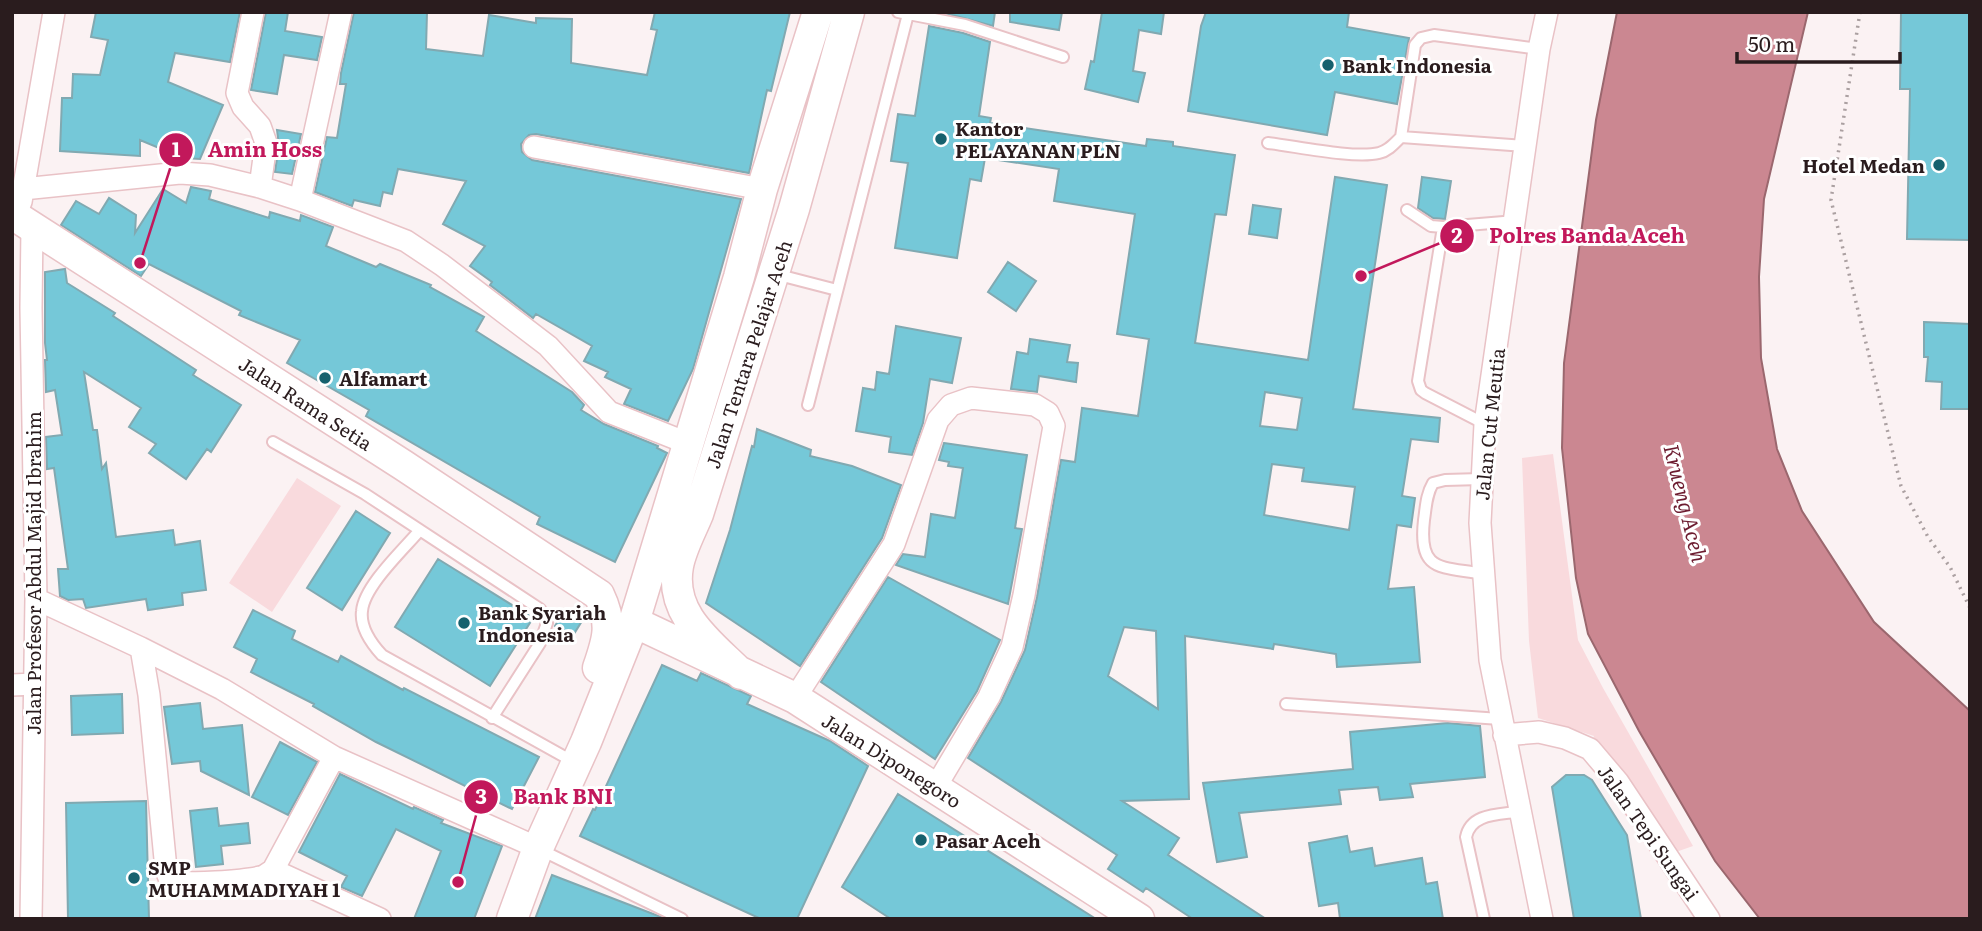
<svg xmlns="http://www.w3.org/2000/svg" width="1982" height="931" font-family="Literata,serif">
<rect width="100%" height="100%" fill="#fbf2f3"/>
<!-- green -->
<path fill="#f9dadd" d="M1553,454L1578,640L1603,688L1693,846L1656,859L1587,756L1594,736L1538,718L1529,641L1522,458Z
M297,478L341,506L272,612L229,583Z"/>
<!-- water -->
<path fill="#cb8791" stroke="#9b676e" stroke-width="2" d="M1617,12H1808L1764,199L1759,277L1761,358L1777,449L1802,511L1874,622L1970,711V919H1760L1715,861L1639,731L1588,634L1576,578L1562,448L1564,363L1596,120Z"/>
<!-- building -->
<path fill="#75c8d8" stroke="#81a9b1" stroke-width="2" fill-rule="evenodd" d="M96,12H240L230,62L175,53L168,82L223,105L200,159L183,158L140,140V156L60,151L62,98H72L73,74L100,75L108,40L91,37Z
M266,12H288L285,31L322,37L317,60L284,55L277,94L251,90Z
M354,12H427L426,49L483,56L489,15L536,23V18L572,19L571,63L647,75L657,30L651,29L655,12H790L771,91L767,90L749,173L536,134L529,135L521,144L522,152L532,160L741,199L693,369L668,421L624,404L631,389L605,377L608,372L584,361L592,346L536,314L533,318L490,285L492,282L470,266L485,246L443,224L466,181L398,169L392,194L383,192L380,206L354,200L352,206L315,192L327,137L337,138L346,84H340L341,73Z
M941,12H995L993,26Z
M1010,12H1062L1059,30L1010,22Z
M1102,12H1164L1161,34L1139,30L1133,71L1145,73L1138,102L1085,89L1091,61L1094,62Z
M1206,12H1349L1347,27L1409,38L1397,104L1335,92L1327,135L1188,111L1201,26Z
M1901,12H1970V240L1907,239L1910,89H1900Z
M929,26L963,33L990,42L979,116L991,118L990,123L1146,146L1147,139L1173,142V146L1235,155L1226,215L1215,214L1195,343L1308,360L1335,177L1387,185L1353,409L1440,418L1438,442L1411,439L1402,496L1415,498L1411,527L1397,525L1388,589L1414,587L1420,662L1337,667L1336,654L1274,644L1273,649L1185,636L1189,799L1122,801L1179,838L1168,855L1266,919H1193L1146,888L1143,892L1108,869L1117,855L968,758L1001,702L1025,650L1037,597L1061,460L1075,462L1082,408L1138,416L1149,339L1117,334L1135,214L1054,201L1059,169L985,158L981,181L970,179L957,258L895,248L908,163L891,161L898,114L915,116ZM1265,392L1302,398L1297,430L1260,426ZM1272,464L1304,468L1302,481L1355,487L1349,530L1264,515ZM1124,627L1156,631L1158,709L1108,676Z
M277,130L301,134L292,174L275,172L279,145Z
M1422,177L1451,181L1445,219L1433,218L1418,208Z
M191,187L211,191L209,199L269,218L270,212L300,221L301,215L333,227L326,246L376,267L380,264L431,285L430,287L484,317L476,331L572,392L584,405L581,410L604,424L658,446L657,448L667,453L615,562L537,524L540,517L366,416L369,410L287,363L300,340L239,315L241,311L149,264L141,276L61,225L76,201L99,214L109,198L136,215L135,233L163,189L186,203Z
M1253,205L1281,209L1277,238L1249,234Z
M1008,262L1036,281L1016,311L988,292Z
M65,269L67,283L115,313L113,316L196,370L193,375L241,405L211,452L207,449L186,479L149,453L156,444L129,427L141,408L84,372L93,430H97L102,469L106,463L116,537L173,530L175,545L200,541L206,590L182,593L183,605L148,610L146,599L86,608L83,599L68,600L60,596L58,569H68L54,468L47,469L46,437L62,435L55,390L46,392L45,360H47L45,343V272Z
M1924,322L1970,324V409H1941L1942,382L1926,381L1928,357H1924Z
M896,326L961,338L952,383L930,379L923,423L912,455L889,452L891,437L856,431L863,388L875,390L877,372L889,374Z
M1030,339L1070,345L1067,362L1078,363L1076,382L1039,376L1037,392L1011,389L1017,352L1028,354Z
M757,429L811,450L810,456L852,466L901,485L882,538L800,666L706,603L730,530L752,446L754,447Z
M944,443L1027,455L1015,528L1022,529L1008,604L896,565L903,554L925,557L931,514L955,518L963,468L948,466L949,462L939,460Z
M356,511L390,533L342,610L307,588Z
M438,559L533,618L490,686L395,627Z
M888,577L1000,640L977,691L935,759L821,682Z
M253,610L295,631L292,639L338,662L341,656L403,690L404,688L539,757L512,809L376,742L313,706L314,704L251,672L257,659L234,647Z
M565,610L582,621L572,637L555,626Z
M662,665L697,681L701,673L751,696L747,704L830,741L868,766L797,919H761L580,836L593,809L595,810Z
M122,694L123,733L72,735L71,696Z
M200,703L203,729L242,725L249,795L201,771L200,761L172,764L164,707Z
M1448,723L1480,726L1485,777L1410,784L1413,797L1380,800L1378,787L1339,790L1341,804L1239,813L1247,857L1217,862L1203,783L1353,769L1350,732Z
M280,742L317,762L288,815L252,797Z
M340,774L413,809L414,807L443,820L441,823L502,846L474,919H414L441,851L396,829L362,896L341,887L347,876L299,852Z
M1566,775H1584L1592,780L1627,835L1641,919H1574L1552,787Z
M898,794L1096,919H891L842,887Z
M146,801L149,919H68L66,803Z
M217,808L219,826L248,823L250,843L221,846L223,864L196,867L190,811Z
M1347,836L1350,852L1372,848L1375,866L1422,858L1426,884L1437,882L1443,919H1340L1338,903L1319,906L1309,843Z
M552,875L661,917V919H535Z"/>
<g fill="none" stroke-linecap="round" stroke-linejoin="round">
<defs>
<path id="lane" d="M898,12L965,25L1063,57
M1268,143C1295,146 1354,159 1379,153C1388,151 1394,144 1401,137
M1525,146L1401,137L1415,45L1421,38L1434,35L1539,49
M1407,210L1431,226L1443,227
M775,274L837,290
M808,405L908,14
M1485,424L1425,393L1421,390L1418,381L1443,227L1516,221
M273,442L365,494L540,609L547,623L540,643L492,718
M1481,479L1445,480L1433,483C1426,495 1426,507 1424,520C1418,573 1441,566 1483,574
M420,530C404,549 364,586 362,611C360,627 371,643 382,655L574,762
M1286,704L1500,719
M541,850L682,919
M1484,919L1466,837C1471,812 1501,815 1522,811"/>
<path id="street" d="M253,12L237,93L243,107L260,126L266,143L260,187
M534,147L762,189
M23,189L180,173L210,175L260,187L300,200L406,241L442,265L548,346L609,412L687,443
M300,200L341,12
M21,202L54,12
M36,599L141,648L222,689L334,757L538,848
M141,648L149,695L166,869C167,872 168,877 170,879C179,887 251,880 264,876C267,874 270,872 273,870L334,757
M12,685L34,684
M795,698L894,544L938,420L951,405L971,398L1035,405L1048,413L1054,426L1024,595L1012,647L989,697L935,788
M1504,735L1539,732L1565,738L1590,749L1618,782L1709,919
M273,870L380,919
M31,919L36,599L31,308L32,227
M1542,919L1490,660L1480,523L1485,424L1539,49L1547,12"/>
<path id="secondary" d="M12,214L403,465L599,595
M634,622L795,698L1139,919
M598,668C608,639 613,624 599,595
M741,674C710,643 669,615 678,566C681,549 691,531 698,514L794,209L849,12
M512,919L538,848L586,742L634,622L739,277L762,189L818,12"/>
</defs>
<!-- lane casing -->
<use href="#lane" stroke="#e9c2c6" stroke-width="14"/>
<!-- street casing -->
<use href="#street" stroke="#e9c2c6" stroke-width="24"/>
<!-- secondary casing -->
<use href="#secondary" stroke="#e9c2c6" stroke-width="33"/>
<!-- path -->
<path stroke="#aba0a1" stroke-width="3.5" stroke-dasharray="2 5" stroke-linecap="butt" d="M1860,12L1831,200L1901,486L1928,537L1950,567L1970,608"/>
<!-- lane -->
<use href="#lane" stroke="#fff" stroke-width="10"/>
<!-- street -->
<use href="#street" stroke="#fff" stroke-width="21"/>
<!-- secondary -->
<use href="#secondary" stroke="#fff" stroke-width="30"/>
</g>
<!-- markers -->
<g fill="#16616e" stroke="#fff" stroke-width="2.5">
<circle cx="1328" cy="65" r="7"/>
<circle cx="941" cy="139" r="7"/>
<circle cx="1939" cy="165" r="7"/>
<circle cx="325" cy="378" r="7"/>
<circle cx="464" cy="623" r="7"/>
<circle cx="921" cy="840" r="7"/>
<circle cx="134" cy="878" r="7"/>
</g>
<g text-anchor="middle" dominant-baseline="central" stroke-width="6" stroke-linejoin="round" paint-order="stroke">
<!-- poi labels -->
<g font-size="19" font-weight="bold" fill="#2a1c1e" stroke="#fff" text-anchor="start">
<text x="1342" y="65">Bank Indonesia</text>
<text x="955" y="128">Kantor<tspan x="955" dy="22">PELAYANAN PLN</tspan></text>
<text x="1925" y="165" text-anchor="end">Hotel Medan</text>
<text x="339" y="378">Alfamart</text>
<text x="478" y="612">Bank Syariah<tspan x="478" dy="22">Indonesia</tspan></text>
<text x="935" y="840">Pasar Aceh</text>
<text x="148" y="867">SMP<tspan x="148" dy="22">MUHAMMADIYAH 1</tspan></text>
</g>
<!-- street labels -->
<g font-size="19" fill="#2a1c1e" stroke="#fff">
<text transform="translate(748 354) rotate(-72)">Jalan Tentara Pelajar Aceh</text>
<text transform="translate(306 403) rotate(33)">Jalan Rama Setia</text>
<text transform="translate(1489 424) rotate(-84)">Jalan Cut Meutia</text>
<text transform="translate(33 573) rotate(-90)">Jalan Profesor Abdul Majid Ibrahim</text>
<text transform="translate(892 760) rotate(32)">Jalan Diponegoro</text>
<text transform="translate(1649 832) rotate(55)">Jalan Tepi Sungai</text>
</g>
<!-- water labels -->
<g font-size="21" font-style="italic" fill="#6d1c30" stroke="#fff">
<text transform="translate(1687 503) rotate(76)">Krueng Aceh</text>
</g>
</g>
<!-- callouts -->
<path fill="none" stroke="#c2185b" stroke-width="2.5" d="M140 263L176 150M1361 276L1457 236M458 882L481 797"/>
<g fill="#c2185b" stroke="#fff" stroke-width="2.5">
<circle cx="140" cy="263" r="7"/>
<circle cx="1361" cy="276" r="7"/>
<circle cx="458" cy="882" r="7"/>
<circle cx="176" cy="150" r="18"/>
<circle cx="1457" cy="236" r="18"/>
<circle cx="481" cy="797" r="18"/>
</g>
<g font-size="21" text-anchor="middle" font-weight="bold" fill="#fff">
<text x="176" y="157">1</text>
<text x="1457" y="243">2</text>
<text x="481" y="804">3</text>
</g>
<g font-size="21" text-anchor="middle" font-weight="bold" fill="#c2185b" stroke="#fff" stroke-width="6" stroke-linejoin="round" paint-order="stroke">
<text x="265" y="157">Amin Hoss</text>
<text x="1587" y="243">Polres Banda Aceh</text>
<text x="563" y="804">Bank BNI</text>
</g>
<!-- border -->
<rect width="1982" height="931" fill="none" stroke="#2a1c1e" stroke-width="28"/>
<!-- scale -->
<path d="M1737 52v10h163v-10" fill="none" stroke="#2a1c1e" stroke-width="3.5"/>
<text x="1748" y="52" font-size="21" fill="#2a1c1e" stroke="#ffffff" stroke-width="5" paint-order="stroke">50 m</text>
</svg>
